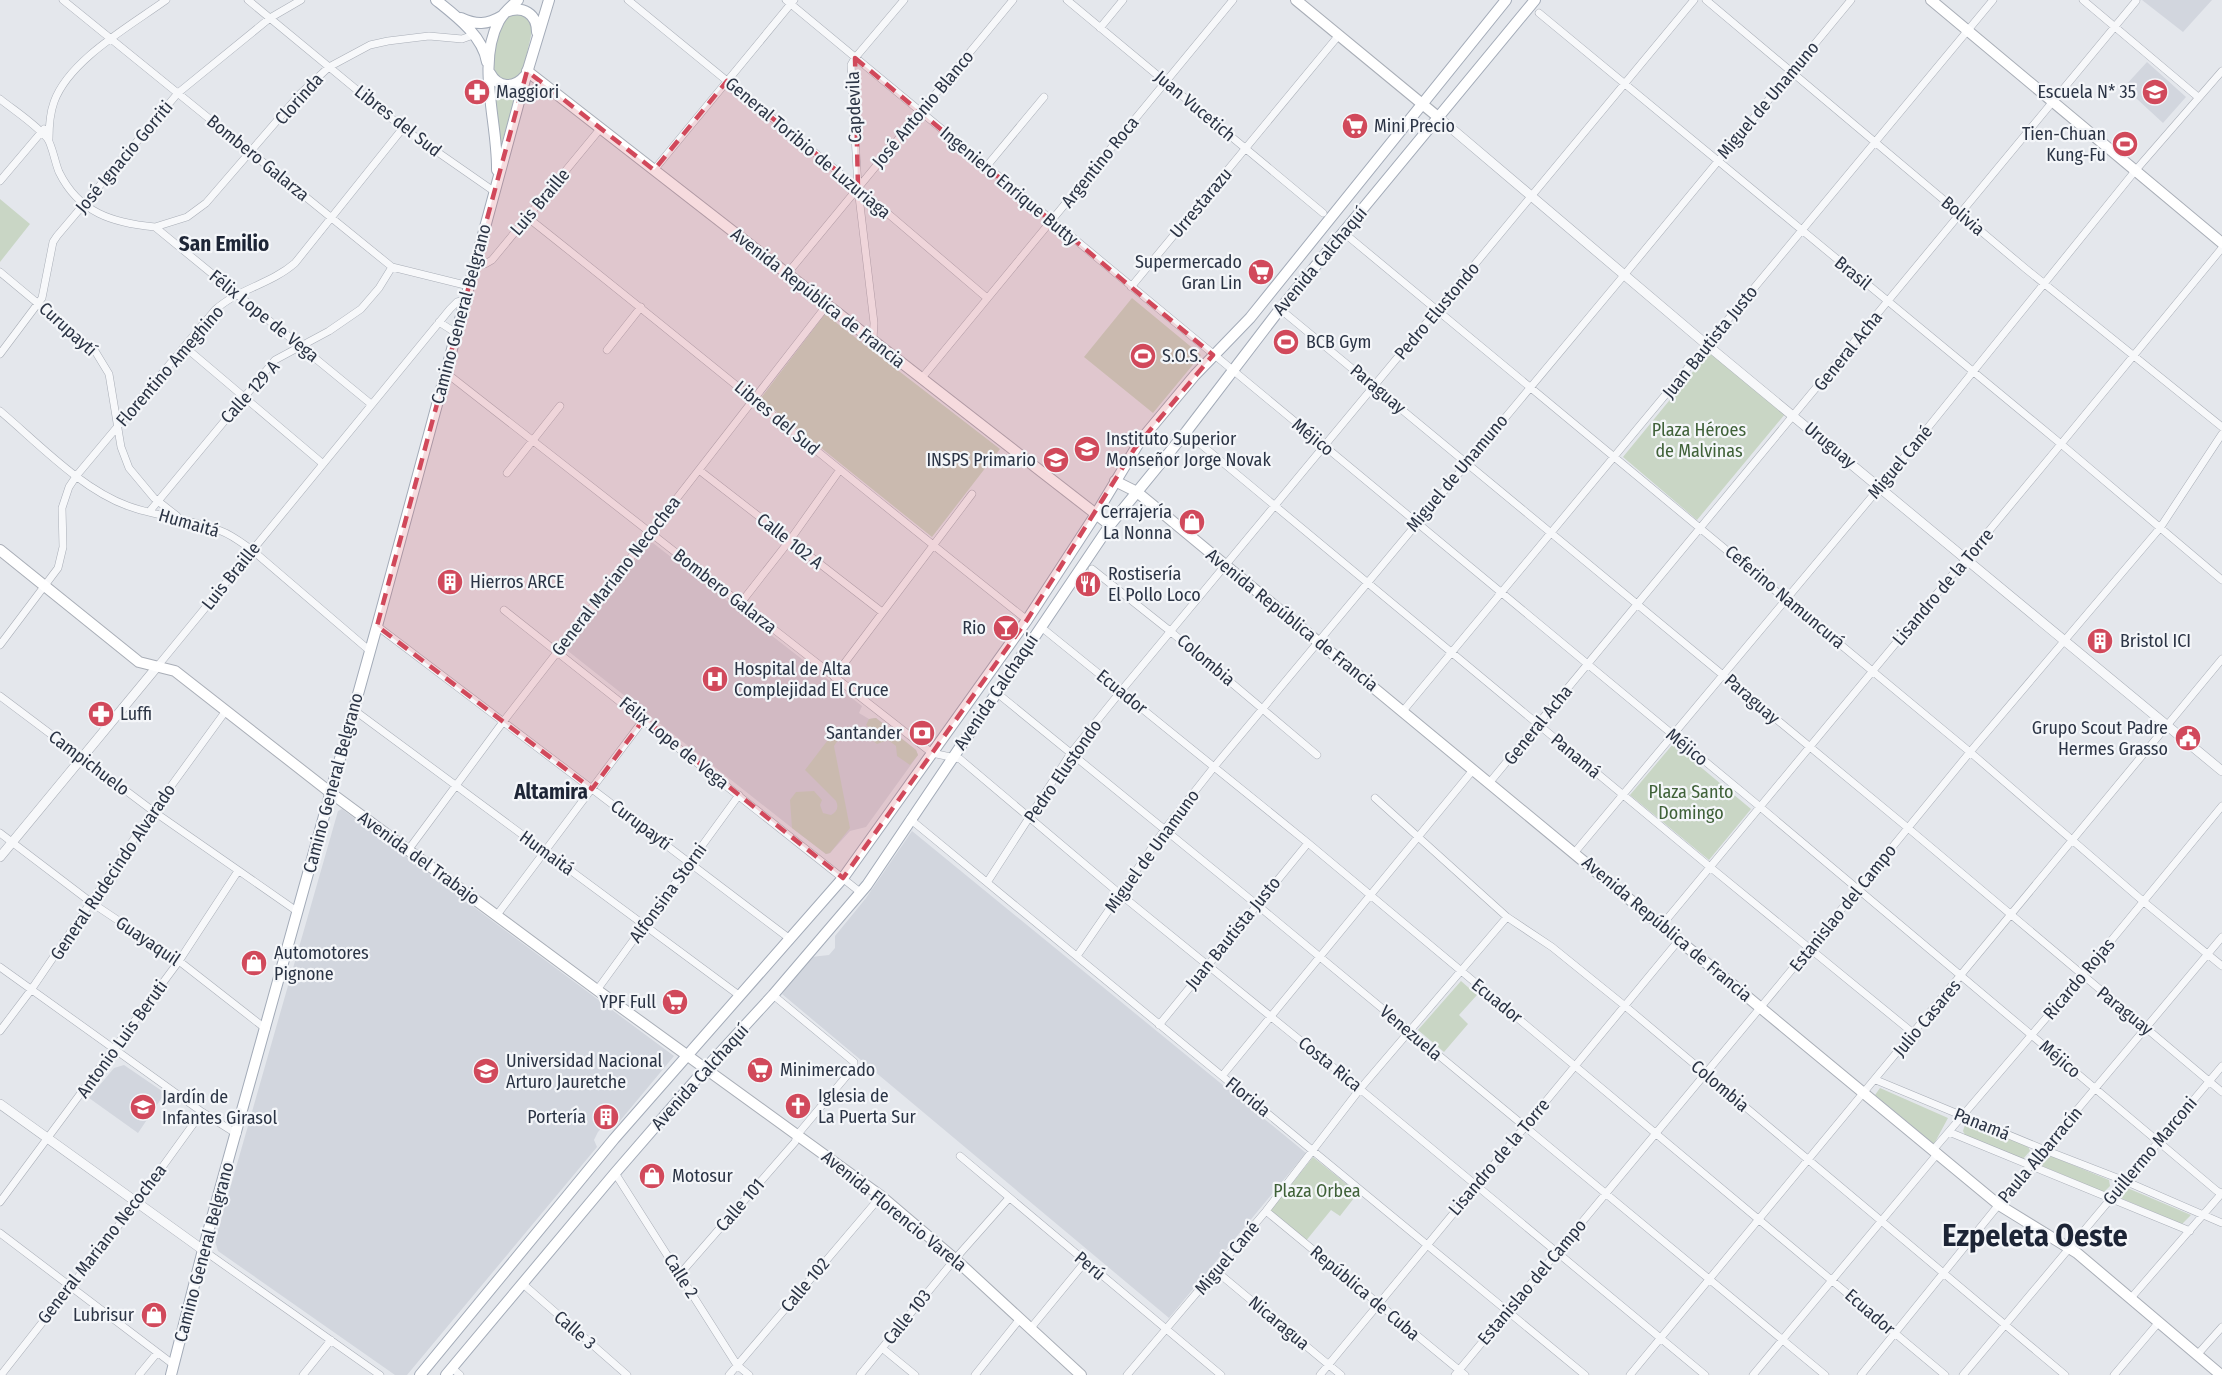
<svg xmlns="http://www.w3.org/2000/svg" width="2222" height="1375" font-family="'Fira Sans Condensed',sans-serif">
<rect width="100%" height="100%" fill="#e4e7ec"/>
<!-- built -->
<path fill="#d2d6de" d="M2142,0H2212L2183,32Z
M2147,62L2186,97L2163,123L2124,87Z
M649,543H653L862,706L859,713L869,719L876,718L916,750L918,755L866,827L850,831L830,853L826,854L792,828L568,651L567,646Z
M342,809L674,1056L619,1122L611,1120L607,1122L598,1132L594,1140L597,1147L407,1375H395L218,1251L215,1241L338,811Z
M912,831L1306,1153L1169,1318L782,994L811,957L829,955L835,948V936L866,898Z
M124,1065L165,1093L138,1133L89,1098L114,1068Z"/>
<!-- green -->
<path fill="#c9d6c5" d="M509,14H524L533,27L522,75L510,82L496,77C489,52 497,35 509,14Z
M492,82L518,87L502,142L499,141Z
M0,199L30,224L0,262Z
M1132,298L1201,355L1153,413L1084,357Z
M825,314L1000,449L932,537L760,399Z
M1709,352L1785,414L1697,520L1623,457Z
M876,718L916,750L918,755L910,765L897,756L896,746L888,740L877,744L865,735L870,728L866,725L869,719Z
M834,732L840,737L834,746L850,828L830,853L826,854L792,828L790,800L796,792L814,791L822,800L820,805L823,813L831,815C837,812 839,807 836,801L805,770Z
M1673,744L1751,809L1709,860L1630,795Z
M1461,981L1477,995L1459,1015L1468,1024L1444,1052L1418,1030Z
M1880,1088L1948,1118L1934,1144L1875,1095Z
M1970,1124L2028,1146L2030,1151L2022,1160L1965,1135L1963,1131L1965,1125Z
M2051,1156L2109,1180L2110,1186L2104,1192L2042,1166L2043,1162Z
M1313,1157L1358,1193L1340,1216L1331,1210L1305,1242L1270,1211Z
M2125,1187L2191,1215L2182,1224L2118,1197Z"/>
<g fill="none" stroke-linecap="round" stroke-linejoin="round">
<defs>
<path id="minor" d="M63,0L392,267L469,286
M248,0L403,128L495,192
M628,0L858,188L987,298
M786,0L1759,806L2217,1191L2222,1193
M1067,0L1323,213
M1706,0L2026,269L2222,427
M2083,0L2198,97
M1539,13L2061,444L2222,580
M1100,28L1123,0
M0,99C15,111 34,123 47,138C52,144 55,163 59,172C79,213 113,223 155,227L371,404
M49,139C49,127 50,113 54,102C69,60 130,26 166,0
M986,167L1044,97
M654,170L794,0
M0,181L44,129
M527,217C695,350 859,487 1027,620
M155,227L187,217L206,203L300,94L329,67L370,45L388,41L429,36L462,39L473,35
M1344,233L1970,752L2144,902L2222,966
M474,266L485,264L492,260L600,129
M0,272L95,351L109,374L121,447L129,468L154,498L177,516
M787,274L1013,0
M1131,287L1339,35
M1280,309L1908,828L2222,1092
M439,322L456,333
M873,339L874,323L858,188L851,65L855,58L904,0
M185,347L322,463
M607,350L641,307
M0,354L42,298L53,242L57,236L178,93L270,18L301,0
M445,372L923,746L932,753L960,759L1120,894L1360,1089L1705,1375
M921,379L1233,0
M0,411C38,443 81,489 128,506C158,517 191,519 221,531C232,535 242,543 252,550L370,651
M1186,432L1710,867L1913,1033
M699,470L882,612
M507,473L560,406
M149,512L275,360L329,331L361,309L379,288L392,267
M1092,569L1170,631L1317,755
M740,604L790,540L839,471
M504,610L860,892
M377,626L790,939
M1046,631L1308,843L1945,1375
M0,645L58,568L63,547L62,508L69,487L77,475L215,310C238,289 271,284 295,263L403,128
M156,668L450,309L457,302L465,300
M834,677L972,494
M997,693L1256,904L1825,1375
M0,696L153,811L298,912
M354,710L740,996
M1403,711L1993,0
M1490,782L2136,1
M1375,798L1507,917L1552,947L1625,1006L2065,1375
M910,819L1585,1375
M0,833L92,903L179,961L266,1029
M409,849L503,722L827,305
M1575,852L1880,487L2135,171L2222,71
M988,881L1071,753L1121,691L1694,0
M497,915L644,719
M1662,925L2061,444L2222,248
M1077,956L1165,829L1214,767L1625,274L1851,0
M0,967L202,1112L237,1134
M597,990L739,795
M1159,1025L1308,843
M0,1031L31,990L153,811L225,712
M1222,1076L1473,770
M1876,1080L2045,1150L2125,1181L2222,1223
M1949,1132L2190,1231
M1934,1149L2082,976L2222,806
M960,1156L1221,1375
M615,1173L737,1365L749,1375
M0,1202L179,961L238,871
M1266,1211L1465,1375
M0,1233L174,1365
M203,1250L380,1375
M1216,1271L1341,1375
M680,1274L795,1142L798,1134L854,1067V1062L773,995
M523,1284L627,1375
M2131,1298L2222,1193
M1030,1329L1085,1262
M882,1348L915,1375
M2197,1355L2222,1327
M452,1368L460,1375
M1,1375L137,1202L202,1112
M139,1375L157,1353
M303,1375L331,1340
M729,1375L881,1196
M860,1375L955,1259L1009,1198
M975,1375L1019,1320
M1127,1375L1266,1211L1360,1089L1507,917
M1320,1375L1679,940
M1455,1375L1809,949L1970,752L2160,528L2222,434
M1630,1375L2222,659
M1753,1375L1938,1153
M1861,1375L2030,1166L2222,937
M1963,1375L2222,1066
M2114,1375L2159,1322"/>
<path id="tertiary" d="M1438,117L1707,345L2222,771
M0,857L156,668
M0,1104L203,1250"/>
<path id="secondary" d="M1296,0L1438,117
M1931,0L2222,243
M527,71L1110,525
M1115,481L1137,492L1999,1205L2077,1253L2221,1375
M0,550L139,662L175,671L331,793L597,990L881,1196L955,1259L1081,1375"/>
<path id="primary" d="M436,0C456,16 483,36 487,62
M506,12C523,5 537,14 537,32
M461,18C476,25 487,25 502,16
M490,73C498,88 514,89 525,76
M497,170C498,123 476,64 499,21C503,13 512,6 518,0
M171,1375L203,1250L377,626L526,76L549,0
M420,1375L614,1139L843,878L1027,620L1096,514L1140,441L1195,375L1250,318L1506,0
M446,1375L615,1173L706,1068L773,995L867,885L1110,525L1186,432L1280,309L1535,0"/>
</defs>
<!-- minor casing -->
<use href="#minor" stroke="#a9aeb7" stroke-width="8"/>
<!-- tertiary casing -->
<use href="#tertiary" stroke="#a9aeb7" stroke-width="10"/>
<!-- secondary casing -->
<use href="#secondary" stroke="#a9aeb7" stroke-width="12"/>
<!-- primary casing -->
<use href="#primary" stroke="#a3abb8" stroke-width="12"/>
<!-- minor -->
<use href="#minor" stroke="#f7f8fa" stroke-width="7"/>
<!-- tertiary -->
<use href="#tertiary" stroke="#f7f8fa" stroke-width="9"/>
<!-- secondary -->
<use href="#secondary" stroke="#fff" stroke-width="10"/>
<!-- primary -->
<use href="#primary" stroke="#fff" stroke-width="10"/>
</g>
<!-- marked area -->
<path fill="#d1495b" fill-opacity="0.2" stroke="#d1495b" stroke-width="4.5" stroke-dasharray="12 8" stroke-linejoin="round" d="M855,58L1213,355L1135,448L1027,620L843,878L644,719L592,789L377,626L527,71L654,170L727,81L858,188Z"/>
<!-- icons -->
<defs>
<symbol id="pharmacy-disc" viewBox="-11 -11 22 22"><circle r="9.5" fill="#d1495b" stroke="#f4f6f9"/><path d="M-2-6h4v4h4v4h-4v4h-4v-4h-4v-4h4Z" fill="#fff"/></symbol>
<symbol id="school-disc" viewBox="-11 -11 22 22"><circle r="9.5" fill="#d1495b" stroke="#f4f6f9"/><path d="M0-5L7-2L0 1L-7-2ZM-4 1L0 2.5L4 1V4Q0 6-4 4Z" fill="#fff"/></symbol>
<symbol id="supermarket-disc" viewBox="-11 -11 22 22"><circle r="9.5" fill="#d1495b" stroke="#f4f6f9"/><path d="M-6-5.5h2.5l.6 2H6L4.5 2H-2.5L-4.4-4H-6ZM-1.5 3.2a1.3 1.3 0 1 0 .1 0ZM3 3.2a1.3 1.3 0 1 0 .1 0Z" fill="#fff"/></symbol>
<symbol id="stadium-disc" viewBox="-11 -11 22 22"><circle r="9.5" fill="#d1495b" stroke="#f4f6f9"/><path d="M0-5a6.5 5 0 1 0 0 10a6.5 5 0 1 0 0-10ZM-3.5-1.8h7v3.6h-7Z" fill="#fff"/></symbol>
<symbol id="university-disc" viewBox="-11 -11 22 22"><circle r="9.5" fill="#d1495b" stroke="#f4f6f9"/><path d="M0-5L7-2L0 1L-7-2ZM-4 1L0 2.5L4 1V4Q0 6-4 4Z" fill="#fff"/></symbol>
<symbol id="shop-disc" viewBox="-11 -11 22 22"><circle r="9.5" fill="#d1495b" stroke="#f4f6f9"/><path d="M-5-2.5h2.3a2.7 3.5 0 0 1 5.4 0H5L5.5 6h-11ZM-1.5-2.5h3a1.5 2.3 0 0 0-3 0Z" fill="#fff"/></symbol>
<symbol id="building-disc" viewBox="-11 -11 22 22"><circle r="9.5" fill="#d1495b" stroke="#f4f6f9"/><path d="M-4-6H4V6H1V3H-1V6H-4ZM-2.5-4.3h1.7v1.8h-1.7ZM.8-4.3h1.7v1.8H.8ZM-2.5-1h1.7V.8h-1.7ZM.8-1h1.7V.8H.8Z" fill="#fff"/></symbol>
<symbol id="restaurant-disc" viewBox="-11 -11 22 22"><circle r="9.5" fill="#d1495b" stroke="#f4f6f9"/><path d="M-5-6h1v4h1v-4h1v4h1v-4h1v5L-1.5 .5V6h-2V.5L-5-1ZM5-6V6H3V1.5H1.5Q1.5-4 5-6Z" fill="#fff"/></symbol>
<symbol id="bar-disc" viewBox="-11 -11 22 22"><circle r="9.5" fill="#d1495b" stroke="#f4f6f9"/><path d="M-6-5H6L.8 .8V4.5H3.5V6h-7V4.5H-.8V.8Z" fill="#fff"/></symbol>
<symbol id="hospital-disc" viewBox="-11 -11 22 22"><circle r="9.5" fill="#d1495b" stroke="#f4f6f9"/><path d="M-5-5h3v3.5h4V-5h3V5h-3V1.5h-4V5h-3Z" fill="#fff"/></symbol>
<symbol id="bank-disc" viewBox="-11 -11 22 22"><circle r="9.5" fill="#d1495b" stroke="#f4f6f9"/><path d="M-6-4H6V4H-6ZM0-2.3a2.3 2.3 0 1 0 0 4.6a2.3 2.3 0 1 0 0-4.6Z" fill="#fff"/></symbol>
<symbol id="civic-disc" viewBox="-11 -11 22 22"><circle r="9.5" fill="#d1495b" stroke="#f4f6f9"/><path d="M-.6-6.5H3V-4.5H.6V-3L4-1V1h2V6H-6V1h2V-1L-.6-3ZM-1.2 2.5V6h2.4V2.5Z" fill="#fff"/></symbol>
<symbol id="church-disc" viewBox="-11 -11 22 22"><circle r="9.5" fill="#d1495b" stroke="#f4f6f9"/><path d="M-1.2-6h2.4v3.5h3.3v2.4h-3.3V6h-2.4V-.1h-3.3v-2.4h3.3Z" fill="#fff"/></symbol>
</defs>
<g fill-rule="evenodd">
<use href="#pharmacy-disc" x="462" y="77" width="30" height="30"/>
<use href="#school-disc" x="2140" y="77" width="30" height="30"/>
<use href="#supermarket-disc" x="1340" y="111" width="30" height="30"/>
<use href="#stadium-disc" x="2110" y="129" width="30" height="30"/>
<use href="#supermarket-disc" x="1246" y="257" width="30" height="30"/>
<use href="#stadium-disc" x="1271" y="327" width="30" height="30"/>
<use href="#stadium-disc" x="1128" y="341" width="30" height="30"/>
<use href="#university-disc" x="1072" y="434" width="30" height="30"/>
<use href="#school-disc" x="1041" y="445" width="30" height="30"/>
<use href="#shop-disc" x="1177" y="507" width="30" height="30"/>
<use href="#building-disc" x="435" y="567" width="30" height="30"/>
<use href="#restaurant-disc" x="1073" y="569" width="30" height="30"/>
<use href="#bar-disc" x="991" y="613" width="30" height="30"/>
<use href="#building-disc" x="2085" y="626" width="30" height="30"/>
<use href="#hospital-disc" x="700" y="664" width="30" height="30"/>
<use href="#pharmacy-disc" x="86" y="699" width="30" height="30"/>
<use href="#bank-disc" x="907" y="718" width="30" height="30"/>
<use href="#civic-disc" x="2173" y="723" width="30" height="30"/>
<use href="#shop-disc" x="239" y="948" width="30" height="30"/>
<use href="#supermarket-disc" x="660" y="987" width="30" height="30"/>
<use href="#supermarket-disc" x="745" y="1055" width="30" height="30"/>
<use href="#university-disc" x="471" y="1056" width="30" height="30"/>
<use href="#church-disc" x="783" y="1091" width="30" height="30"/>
<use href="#school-disc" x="128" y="1092" width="30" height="30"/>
<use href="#building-disc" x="591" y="1102" width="30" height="30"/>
<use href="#shop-disc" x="637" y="1161" width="30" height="30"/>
<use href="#shop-disc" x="139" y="1300" width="30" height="30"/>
</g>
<g text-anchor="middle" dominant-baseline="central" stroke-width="4.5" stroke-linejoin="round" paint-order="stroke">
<!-- poi labels -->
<g font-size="18" fill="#2b3445" stroke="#f4f6f9" text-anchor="start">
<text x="496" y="92">Maggiori</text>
<text x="2136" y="92" text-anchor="end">Escuela N* 35</text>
<text x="1374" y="126">Mini Precio</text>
<text x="2106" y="134" text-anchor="end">Tien-Chuan<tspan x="2106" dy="21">Kung-Fu</tspan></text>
<text x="1242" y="262" text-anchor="end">Supermercado<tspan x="1242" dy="21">Gran Lin</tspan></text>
<text x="1306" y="342">BCB Gym</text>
<text x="1162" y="356">S.O.S.</text>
<text x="1106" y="439">Instituto Superior<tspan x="1106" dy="21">Monseñor Jorge Novak</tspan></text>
<text x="1036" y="460" text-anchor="end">INSPS Primario</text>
<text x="1172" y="512" text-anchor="end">Cerrajería<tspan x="1172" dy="21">La Nonna</tspan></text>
<text x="1108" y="574">Rostisería<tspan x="1108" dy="21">El Pollo Loco</tspan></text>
<text x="470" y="582">Hierros ARCE</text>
<text x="986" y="628" text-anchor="end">Rio</text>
<text x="2120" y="641">Bristol ICI</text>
<text x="734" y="669">Hospital de Alta<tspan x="734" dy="21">Complejidad El Cruce</tspan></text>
<text x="120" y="714">Luffi</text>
<text x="2168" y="728" text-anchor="end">Grupo Scout Padre<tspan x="2168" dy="21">Hermes Grasso</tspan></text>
<text x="902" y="733" text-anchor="end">Santander</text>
<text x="274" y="953">Automotores<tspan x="274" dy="21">Pignone</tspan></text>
<text x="656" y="1002" text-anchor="end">YPF Full</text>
<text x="506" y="1061">Universidad Nacional<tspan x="506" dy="21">Arturo Jauretche</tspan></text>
<text x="780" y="1070">Minimercado</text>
<text x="818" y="1096">Iglesia de<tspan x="818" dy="21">La Puerta Sur</tspan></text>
<text x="162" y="1097">Jardín de<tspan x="162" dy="21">Infantes Girasol</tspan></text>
<text x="586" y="1117" text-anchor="end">Portería</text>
<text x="672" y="1176">Motosur</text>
<text x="134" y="1315" text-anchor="end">Lubrisur</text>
</g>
<!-- street labels -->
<g font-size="18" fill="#2b3445" stroke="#f4f6f9">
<text transform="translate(299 99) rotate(-48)">Clorinda</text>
<text transform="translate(1768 100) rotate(-50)">Miguel de Unamuno</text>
<text transform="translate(1195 106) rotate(40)">Juan Vucetich</text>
<text transform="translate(854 107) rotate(-92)">Capdevila</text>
<text transform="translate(923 109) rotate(-50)">José Antonio Blanco</text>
<text transform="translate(398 121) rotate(38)">Libres del Sud</text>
<text transform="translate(808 148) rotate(40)">General Toribio de Luzuriaga</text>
<text transform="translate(124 157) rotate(-50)">José Ignacio Gorriti</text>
<text transform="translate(258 158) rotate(39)">Bombero Galarza</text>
<text transform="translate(1100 162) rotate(-51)">Argentino Roca</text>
<text transform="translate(1009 186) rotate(40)">Ingeniero Enrique Butty</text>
<text transform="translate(540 202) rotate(-50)">Luis Braille</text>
<text transform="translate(1201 203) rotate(-50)">Urrestarazu</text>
<text transform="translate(1963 216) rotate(40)">Bolivia</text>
<text transform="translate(1320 261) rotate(-50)">Avenida Calchaquí</text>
<text transform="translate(1853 273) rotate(39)">Brasil</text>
<text transform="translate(818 298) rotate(38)">Avenida República de Francia</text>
<text transform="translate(1437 311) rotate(-50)">Pedro Elustondo</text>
<text transform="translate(461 314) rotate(-75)">Camino General Belgrano</text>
<text transform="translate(264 316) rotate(39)">Félix Lope de Vega</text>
<text transform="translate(68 329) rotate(42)">Curupaytí</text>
<text transform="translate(1710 342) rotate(-51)">Juan Bautista Justo</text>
<text transform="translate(1848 351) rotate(-51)">General Acha</text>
<text transform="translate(170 366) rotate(-49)">Florentino Ameghino</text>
<text transform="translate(1378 389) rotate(40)">Paraguay</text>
<text transform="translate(250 392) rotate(-48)">Calle 129 A</text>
<text transform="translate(777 418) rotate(40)">Libres del Sud</text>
<text transform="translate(1313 437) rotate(39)">Méjico</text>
<text transform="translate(1830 445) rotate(40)">Uruguay</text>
<text transform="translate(1900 462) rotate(-50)">Miguel Cané</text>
<text transform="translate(1457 473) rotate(-50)">Miguel de Unamuno</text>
<text transform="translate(189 523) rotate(16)">Humaitá</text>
<text transform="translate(790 541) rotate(38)">Calle 102 A</text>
<text transform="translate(231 576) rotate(-51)">Luis Braille</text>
<text transform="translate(616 576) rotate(-52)">General Mariano Necochea</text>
<text transform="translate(1943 587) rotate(-50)">Lisandro de la Torre</text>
<text transform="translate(725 591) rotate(38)">Bombero Galarza</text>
<text transform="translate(1785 597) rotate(40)">Ceferino Namuncurá</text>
<text transform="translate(1292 620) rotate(39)">Avenida República de Francia</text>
<text transform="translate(1206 660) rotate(40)">Colombia</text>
<text transform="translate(996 692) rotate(-56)">Avenida Calchaquí</text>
<text transform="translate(1122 692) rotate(39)">Ecuador</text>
<text transform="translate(1752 699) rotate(41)">Paraguay</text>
<text transform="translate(1538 725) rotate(-51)">General Acha</text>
<text transform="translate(674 743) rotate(39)">Félix Lope de Vega</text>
<text transform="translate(1687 747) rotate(39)">Méjico</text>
<text transform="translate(1576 756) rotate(40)">Panamá</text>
<text transform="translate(89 763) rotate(37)">Campichuelo</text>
<text transform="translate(1063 771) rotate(-55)">Pedro Elustondo</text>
<text transform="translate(333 783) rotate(-75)">Camino General Belgrano</text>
<text transform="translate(641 825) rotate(37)">Curupaytí</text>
<text transform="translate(1152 851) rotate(-54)">Miguel de Unamuno</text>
<text transform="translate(547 853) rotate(36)">Humaitá</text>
<text transform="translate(419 858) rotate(36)">Avenida del Trabajo</text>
<text transform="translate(113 872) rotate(-56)">General Rudecindo Alvarado</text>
<text transform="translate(668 893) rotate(-54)">Alfonsina Storni</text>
<text transform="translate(1843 908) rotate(-51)">Estanislao del Campo</text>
<text transform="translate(1667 929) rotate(40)">Avenida República de Francia</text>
<text transform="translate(1233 933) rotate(-51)">Juan Bautista Justo</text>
<text transform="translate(148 941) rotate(34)">Guayaquil</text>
<text transform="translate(2079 979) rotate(-50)">Ricardo Rojas</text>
<text transform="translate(1497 1001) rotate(39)">Ecuador</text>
<text transform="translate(2125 1011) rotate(39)">Paraguay</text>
<text transform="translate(1927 1018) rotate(-50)">Julio Casares</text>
<text transform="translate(1411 1033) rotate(40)">Venezuela</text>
<text transform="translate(122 1039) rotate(-54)">Antonio Luis Beruti</text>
<text transform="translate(2060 1059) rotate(40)">Méjico</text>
<text transform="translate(1330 1064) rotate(39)">Costa Rica</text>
<text transform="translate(700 1077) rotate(-48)">Avenida Calchaquí</text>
<text transform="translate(1720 1086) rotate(40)">Colombia</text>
<text transform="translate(1248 1097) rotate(39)">Florida</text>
<text transform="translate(1982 1124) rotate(22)">Panamá</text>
<text transform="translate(2150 1151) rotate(-50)">Guillermo Marconi</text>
<text transform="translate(2040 1155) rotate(-50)">Paula Albarracín</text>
<text transform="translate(1499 1157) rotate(-50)">Lisandro de la Torre</text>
<text transform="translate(740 1205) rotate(-49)">Calle 101</text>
<text transform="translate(894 1211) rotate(39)">Avenida Florencio Varela</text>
<text transform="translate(102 1244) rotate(-52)">General Mariano Necochea</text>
<text transform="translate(204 1252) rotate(-75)">Camino General Belgrano</text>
<text transform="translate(1227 1258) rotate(-50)">Miguel Cané</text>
<text transform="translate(1090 1266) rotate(40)">Perú</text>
<text transform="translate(681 1276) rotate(58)">Calle 2</text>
<text transform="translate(1532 1282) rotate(-50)">Estanislao del Campo</text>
<text transform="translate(805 1285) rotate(-50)">Calle 102</text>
<text transform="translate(1365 1293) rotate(40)">República de Cuba</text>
<text transform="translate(1870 1312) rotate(41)">Ecuador</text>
<text transform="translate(907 1317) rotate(-51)">Calle 103</text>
<text transform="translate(1279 1323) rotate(40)">Nicaragua</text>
<text transform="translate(575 1330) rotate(41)">Calle 3</text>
</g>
<!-- park labels -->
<g font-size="18" fill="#3f6138" stroke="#f4f6f9">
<text x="1699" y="430">Plaza Héroes<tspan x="1699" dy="21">de Malvinas</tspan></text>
<text x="1691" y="792">Plaza Santo<tspan x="1691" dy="21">Domingo</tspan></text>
<text x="1317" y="1191">Plaza Orbea</text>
</g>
<!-- quarter labels -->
<g font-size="21" font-weight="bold" fill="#1d2536" stroke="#f4f6f9">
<text x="224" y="244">San Emilio</text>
<text x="551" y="792">Altamira</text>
</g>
<!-- town labels -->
<g font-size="30" font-weight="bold" fill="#1d2536" stroke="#f4f6f9">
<text x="2035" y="1236">Ezpeleta Oeste</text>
</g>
</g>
</svg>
